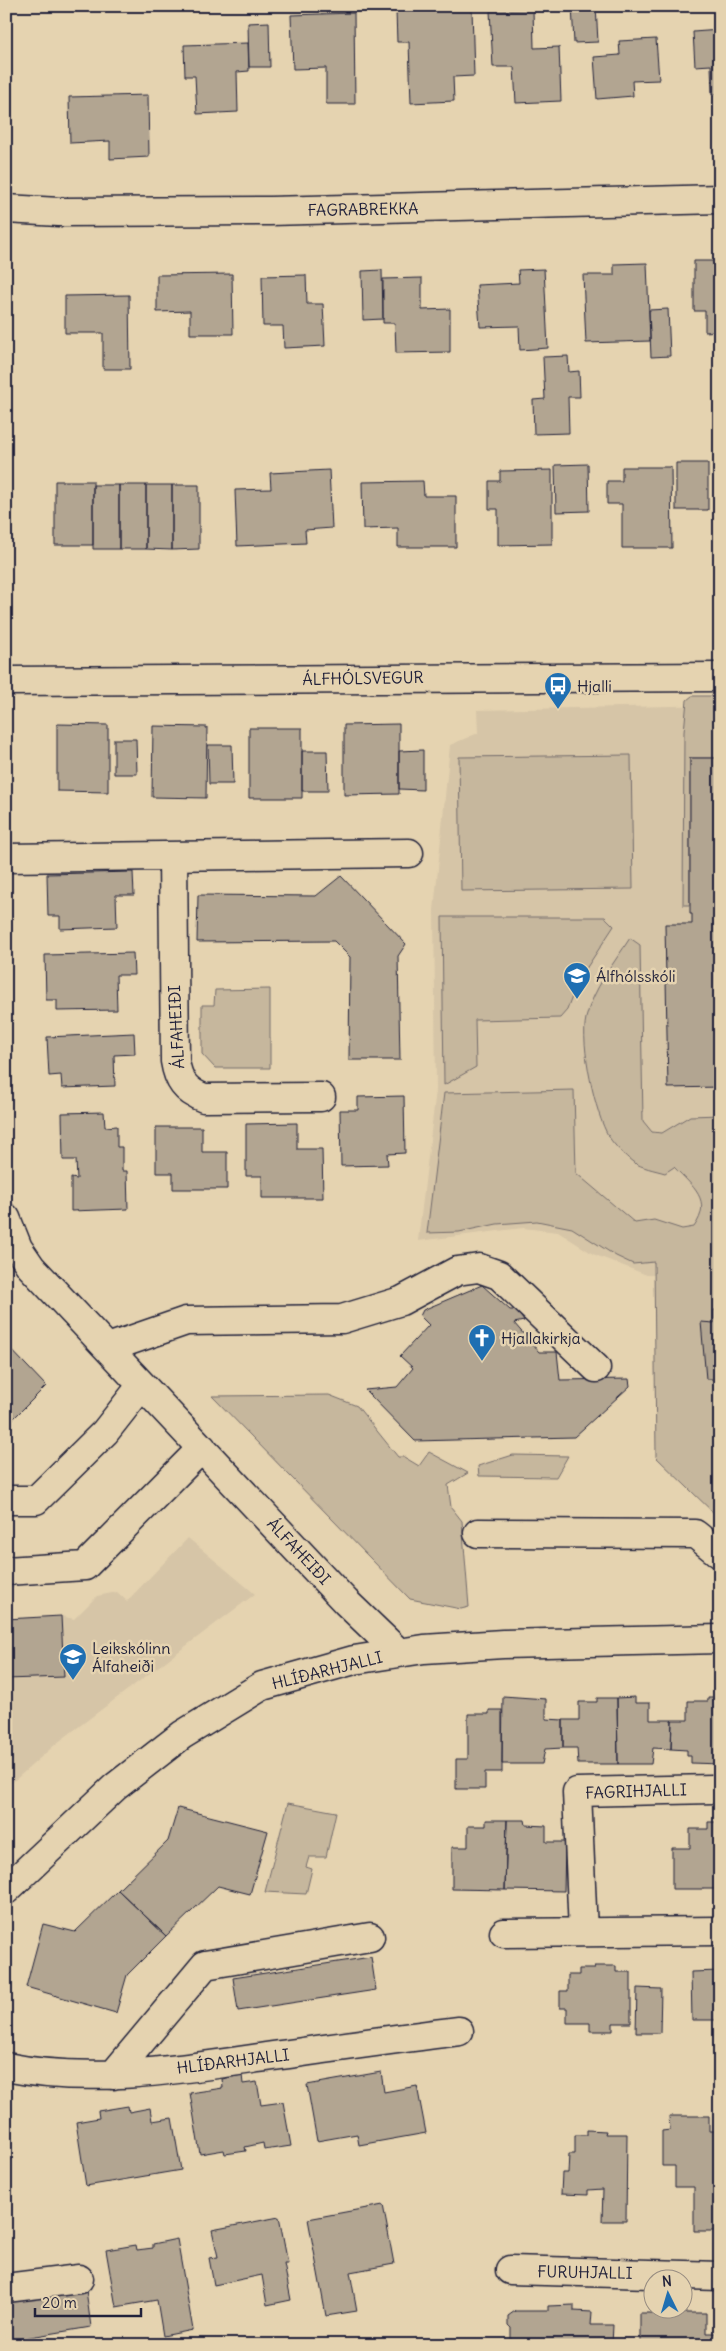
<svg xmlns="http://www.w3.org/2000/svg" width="726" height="2351" font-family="Delius,sans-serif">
<rect width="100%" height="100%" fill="#e5d3b0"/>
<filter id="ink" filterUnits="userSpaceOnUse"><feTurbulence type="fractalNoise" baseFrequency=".02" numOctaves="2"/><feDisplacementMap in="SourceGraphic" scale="10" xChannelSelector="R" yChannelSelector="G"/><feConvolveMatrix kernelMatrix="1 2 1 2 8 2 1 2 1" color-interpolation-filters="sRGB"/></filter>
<g filter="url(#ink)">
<!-- built -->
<path fill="#d6c5a7" d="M720,705V1275H647L593,1254L558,1232L523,1228L418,1241L436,1090L434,910L450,745L478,733L477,710Z
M188,1538L255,1594L57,1743L6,1788V1619L61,1616L74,1619L97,1596L117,1592L127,1601Z"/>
<!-- green -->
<path fill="#c6b79d" stroke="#746c6c" d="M692,696H720V758H690V905H683L684,732L687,700Z
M631,755L633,889L461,891L459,757Z
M442,917H605L614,926L578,981L567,1010L560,1018L475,1020L476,1067L444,1085Z
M630,938L640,945L643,1121L652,1132L662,1133L690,1116L720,1115V1519L656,1457L654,1262L633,1264L616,1256L572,1228L537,1221L497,1224L459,1232L427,1233L444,1093L574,1090L576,1173L635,1223L654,1220L682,1229L694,1227C713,1200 693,1187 674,1167L665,1173C655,1170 642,1168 633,1162C625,1156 614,1145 609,1137C595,1114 580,1044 586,1018C593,989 614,963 630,938Z
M270,989V1068H215L202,1054V1005H214L215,990Z
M329,1395L357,1406L398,1457H404L419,1466L429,1452L468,1473L448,1485L451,1507L462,1521L469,1607L461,1609L410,1599L212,1396Z
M513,1455L568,1456L556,1477L479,1476L478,1466Z
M288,1803L336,1812L326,1857H309L306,1867L312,1869L306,1894L265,1892Z"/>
<!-- building -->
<path fill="#b2a591" stroke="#22223b" d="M70,6H114V7L70,8Z
M572,6H596L598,42L574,43Z
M472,9L474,76L453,77L454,101L411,103L409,42H397L396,11Z
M533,10L534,48L559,47L561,101L516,103L514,67H493L490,11Z
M354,13L355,104H326V68L293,69L291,15Z
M269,22L270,67H249L248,23Z
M720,30V94H712L711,65L695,66L693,32Z
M656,39L659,80L632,81L633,96L597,99L594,57L620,55L619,41Z
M248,43L249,71L237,72L238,112L197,114L195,76H185L184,45Z
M148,95L149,157L110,159V141L70,143L69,97Z
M694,261H720V331L705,332V311H694Z
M647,263L650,341L586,343L583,275H614V264Z
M544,269L548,348L520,350L519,326L480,327L477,285L519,283L518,270Z
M382,270L383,319L363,320L362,271Z
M232,274L233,334H190V311L157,312V275Z
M306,275L307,304H323L325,346L284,348L283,326H263L262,276Z
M422,278V310L450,309V352L396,353L395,323H383V279Z
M129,295L130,369H103V333H65V296Z
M668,309L670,356L651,357L649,310Z
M568,356L569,372L579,371L580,397H568L569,433L534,434L533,400L545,399L543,357Z
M676,463H708V510H676Z
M588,464L589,511L556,512L555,465Z
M622,467H671L672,548H622V504H607V481H622Z
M329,470L332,528L305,530L306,543L237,546L235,490L271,489L270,473Z
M552,470V544L498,545V509H489V481H500V471Z
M55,481H93V545H55Z
M423,481L424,496H456V547H398V528L363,529L362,482Z
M93,485H119V549H93Z
M119,485H146V549H119Z
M146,485H172V550L146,549Z
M172,485H199V549L172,550Z
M57,724L108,725V792L57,791Z
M399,724V794L344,795V725Z
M153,726L207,727L206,798L152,797Z
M249,728H302V798H249Z
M114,739H136L137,774H114Z
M208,745H232L233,784H209Z
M423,750V790L399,789V751Z
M302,751H327L328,791H302Z
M690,758H720V1087L668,1088L665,924H692V914H690Z
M133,872L134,895H116L117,927L60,929V916H48L47,874Z
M341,876L406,944L398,956L400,1060H349L350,957L334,941L197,942L198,895L316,896Z
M133,953L134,975H116L117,1010L57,1011V1000H46L45,955Z
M134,1033L135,1054L114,1055L115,1086L62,1088L61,1075L49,1076L47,1037Z
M404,1096L405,1153L387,1154L388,1165L341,1166L340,1110H358V1097Z
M104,1112L105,1127L117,1126V1147H122V1171H127L128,1209L71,1211V1178L77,1179L76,1160H63L62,1113Z
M297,1123V1149H322L323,1198H262V1176H246V1124Z
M156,1127H202V1152H227V1189H173V1173H156Z
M482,1285L510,1310H516L524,1321L514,1323L539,1352H557L560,1380L629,1379L630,1386L574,1437L415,1441L365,1390L397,1387L413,1368L400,1356L429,1325L420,1316L423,1310Z
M714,1310H720V1379H706L701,1322L714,1323Z
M6,1344L46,1386L6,1426Z
M61,1616L64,1677L6,1679V1619Z
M503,1696L546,1699V1719L563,1720V1748L545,1749L542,1764H502Z
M635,1697V1703H650V1720H672L671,1749L653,1748L651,1764H618L617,1698Z
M708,1697H720V1764L691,1763V1756H687V1750L671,1749L672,1720H688V1701H708Z
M597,1698H617L618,1764H578L577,1748H563V1720H579V1702H597Z
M489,1710H502V1772H485V1789H456V1759H468V1714H489Z
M178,1808L268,1831L250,1894L218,1886L166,1936L118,1890L168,1841Z
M486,1820H507L505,1890L452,1889V1847H468V1826H486Z
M507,1820H525L526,1825L546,1826V1842H565L564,1891L505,1890Z
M708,1822H720V1889H672V1848H690V1829H708Z
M118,1890L166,1936L127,1975L116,2013L26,1987L43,1924L75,1932Z
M371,1957L376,1990L238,2011L233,1978Z
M594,1966H616V1972H631V2023H613V2031H590V2023H567V2008H560V1991H568V1975H579V1969H595Z
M720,1971V2020H692L691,1972Z
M637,1988L661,1989L660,2033H636Z
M381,2072L384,2092L417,2086L426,2133L359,2145L357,2134L317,2141L307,2085Z
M242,2075L243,2084L257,2082L261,2105L283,2102L291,2146L264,2150L263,2143L245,2147L246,2151L225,2154L224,2150L200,2154L190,2093L223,2088L222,2079Z
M128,2106L129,2112L150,2108L152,2121L172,2118L181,2170L86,2186L76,2122L99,2118L98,2111Z
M669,2116H709V2131H720V2231H694V2187H675V2166H662V2131L670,2130Z
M587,2130L606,2131L605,2134H627L626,2221H602L603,2189L588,2190V2195L561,2194L562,2173H568L569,2154H575V2135H587Z
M383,2205L394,2264L350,2272L357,2311L326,2316L308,2219Z
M279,2217L288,2264H284L291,2300L267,2305L262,2275L214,2285L209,2258L218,2257L212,2230Z
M177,2239L193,2330L163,2336L157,2300L116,2307L106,2250L136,2245L137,2250L153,2248V2244Z
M86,2290L91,2327L6,2341V2303Z
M574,2305V2311L592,2312L591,2325H613L612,2345H511V2328L508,2325V2316L515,2311H548V2306Z
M640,2313H706V2333H720V2345H640Z"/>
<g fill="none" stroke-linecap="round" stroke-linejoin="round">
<defs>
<path id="minor" d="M6,209L59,212L270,211L720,199
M6,681L720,677
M173,856L175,1061C178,1080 185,1091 204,1098L321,1097
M6,858L409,853
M6,1218L18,1248L31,1267L346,1602L398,1652
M108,1348L186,1321L342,1319L401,1301L457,1271L479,1268L499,1275L596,1368
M6,1500H36L105,1432L142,1385
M478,1533L695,1534L720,1554
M6,1571L85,1566L202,1448
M6,1890L115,1787L182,1735L262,1686L354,1660L424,1649L503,1644L720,1639
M583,1932L577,1792L713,1789
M504,1933L720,1931
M6,2067C88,2084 178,2070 259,2058C326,2049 392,2039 459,2031
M113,2075L205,1965L370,1937
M510,2270L720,2276
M6,2288L79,2279"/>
</defs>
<!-- minor casing -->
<use href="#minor" stroke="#22223b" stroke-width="31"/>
<!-- minor -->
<use href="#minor" stroke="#e5d3b0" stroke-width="28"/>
</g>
</g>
<!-- icons -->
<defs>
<symbol id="bus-pin" viewBox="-11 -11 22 30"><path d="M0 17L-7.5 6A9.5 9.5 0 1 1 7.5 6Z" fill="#1f6fb2" stroke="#e5d3b0"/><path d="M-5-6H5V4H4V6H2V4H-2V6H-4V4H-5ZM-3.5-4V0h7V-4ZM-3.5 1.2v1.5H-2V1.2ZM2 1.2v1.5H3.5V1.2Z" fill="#fff"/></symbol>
<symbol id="school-pin" viewBox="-11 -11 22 30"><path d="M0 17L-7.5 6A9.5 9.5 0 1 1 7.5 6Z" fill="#1f6fb2" stroke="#e5d3b0"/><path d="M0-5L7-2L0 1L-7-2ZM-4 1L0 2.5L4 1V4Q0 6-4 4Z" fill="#fff"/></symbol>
<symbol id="church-pin" viewBox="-11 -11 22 30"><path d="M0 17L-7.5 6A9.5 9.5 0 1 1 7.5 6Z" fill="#1f6fb2" stroke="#e5d3b0"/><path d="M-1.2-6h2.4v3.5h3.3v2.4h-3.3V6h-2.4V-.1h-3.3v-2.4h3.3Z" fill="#fff"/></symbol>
</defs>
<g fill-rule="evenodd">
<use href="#bus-pin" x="542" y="670" width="32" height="43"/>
<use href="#school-pin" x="561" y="960" width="32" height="43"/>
<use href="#church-pin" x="466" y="1322" width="32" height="43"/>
<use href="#school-pin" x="57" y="1641" width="32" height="43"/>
</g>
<g text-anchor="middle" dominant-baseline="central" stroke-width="5" stroke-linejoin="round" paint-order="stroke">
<!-- street labels -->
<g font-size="16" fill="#22223b" stroke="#e5d3b0">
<text transform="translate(363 209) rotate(-1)">FAGRABREKKA</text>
<text transform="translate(363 678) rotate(-1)">ÁLFHÓLSVEGUR</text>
<text transform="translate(176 1027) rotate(-93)">ÁLFAHEIÐI</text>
<text transform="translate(299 1551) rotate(47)">ÁLFAHEIÐI</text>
<text transform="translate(327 1670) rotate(-14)">HLÍÐARHJALLI</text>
<text transform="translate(636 1791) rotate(-2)">FAGRIHJALLI</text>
<text transform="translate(233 2061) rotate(-7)">HLÍÐARHJALLI</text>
<text transform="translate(585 2272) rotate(1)">FURUHJALLI</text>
</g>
<!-- poi labels -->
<g font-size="16" fill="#22223b" stroke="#e5d3b0" text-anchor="start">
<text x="577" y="686">Hjalli</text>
<text x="596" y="976">Álfhólsskóli</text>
<text x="501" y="1338">Hjallakirkja</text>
<text x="92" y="1648">Leikskólinn<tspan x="92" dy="18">Álfaheiði</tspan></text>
</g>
</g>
<!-- margin -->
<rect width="726" height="2351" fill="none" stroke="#e5d3b0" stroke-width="25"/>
<rect x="12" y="12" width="701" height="2326" fill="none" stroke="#22223b" stroke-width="2" filter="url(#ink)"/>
<!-- north arrow -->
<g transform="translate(668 2294) rotate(355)"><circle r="24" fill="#e5d3b0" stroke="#978c81"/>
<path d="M0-4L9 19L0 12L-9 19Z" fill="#1f6fb2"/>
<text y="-8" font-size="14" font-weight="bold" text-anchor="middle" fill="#22223b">N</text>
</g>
<!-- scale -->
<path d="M35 2308v8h106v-8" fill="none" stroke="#22223b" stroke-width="2.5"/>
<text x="42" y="2308" font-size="15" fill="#22223b" stroke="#e5d3b0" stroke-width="4" paint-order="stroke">20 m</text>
</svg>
